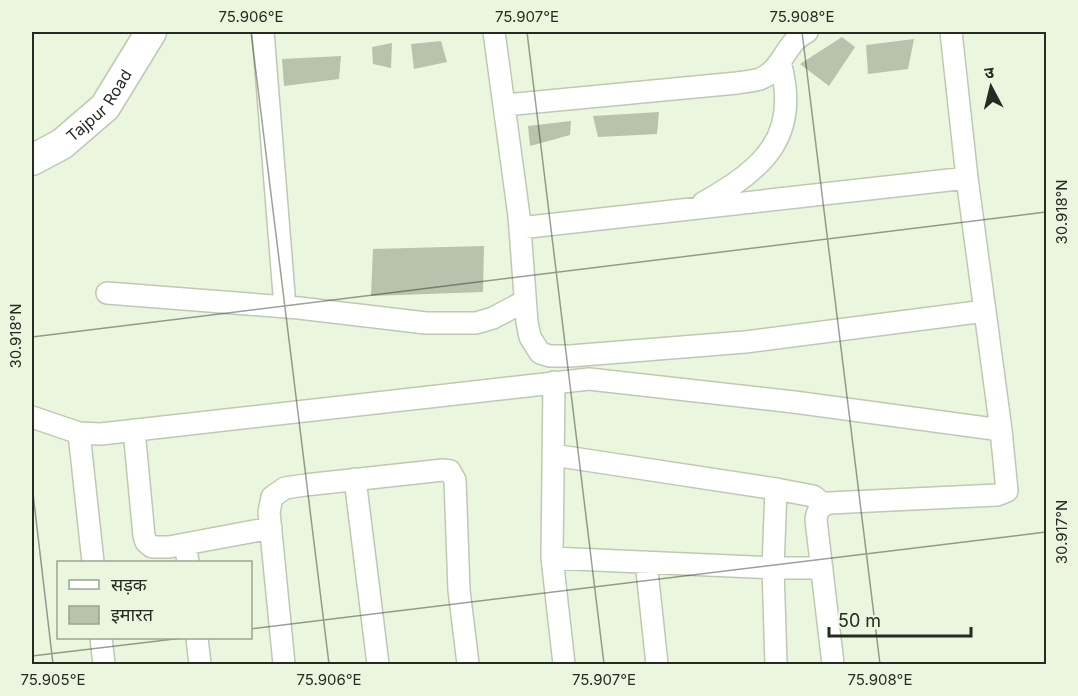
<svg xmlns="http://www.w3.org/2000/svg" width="1078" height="696" font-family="Inter,'Noto Sans Devanagari',sans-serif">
<rect width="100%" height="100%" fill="#ebf6df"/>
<!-- building -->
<path fill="#b8c2ad" d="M842,37L855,47L829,86L800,64Z
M914,39L908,69L868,74L866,45Z
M441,41L447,62L414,69L411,44Z
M392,43L391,68L373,64L372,47Z
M341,56L339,79L284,86L282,59Z
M659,112L657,134L598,137L593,116Z
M571,121L570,135L530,146L528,126Z
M484,246L483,292L371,296L373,249Z"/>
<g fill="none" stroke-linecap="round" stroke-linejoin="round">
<defs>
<path id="street" d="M263,32L285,307
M494,32L519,216L527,322L530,337L540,353L550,356H570L745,342L985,311
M505,105L737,83C744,82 753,81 760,79C783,70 785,42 807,32
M703,203C763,169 801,137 780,62
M520,228L967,178
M107,293L299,308L426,323H476L493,318L525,301
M554,382L552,558L564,664
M32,417L79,433L101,434L589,379L794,402L1001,430
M134,430L144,536L146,542L152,547H169L271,528
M79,433L93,562
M553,455L776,489L813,496L825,505
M355,479L378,664
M776,489L773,568L776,664
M185,544L188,562
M552,558L773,568H822
M646,562L657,664
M101,638L104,664
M197,638L200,664
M284,664L269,512L272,497L285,488L305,485L443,470L450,471L455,480L459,590L468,664
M833,664L816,520C817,510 820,507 829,503L997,495L1007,491L1001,430L967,178L951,32"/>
<g id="secondary">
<path id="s1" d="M32,160L62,144L105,107L151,32"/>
</g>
</defs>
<!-- street casing -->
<use href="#street" stroke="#bec9b3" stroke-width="24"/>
<!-- secondary casing -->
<use href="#secondary" stroke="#bec9b3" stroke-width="33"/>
<!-- street -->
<use href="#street" stroke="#fff" stroke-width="21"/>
<!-- secondary -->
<use href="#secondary" stroke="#fff" stroke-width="30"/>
</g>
<!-- ticks -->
<path fill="none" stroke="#262a22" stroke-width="1.5" stroke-opacity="0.45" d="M251,32L329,664M527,32L604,664M802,32L880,664M32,337L1046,212M32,485L53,664M250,629L1046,532M32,656L183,638"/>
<g text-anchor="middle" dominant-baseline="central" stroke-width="4.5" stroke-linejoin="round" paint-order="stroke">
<!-- street labels -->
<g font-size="16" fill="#262a22" stroke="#ebf6df">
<text stroke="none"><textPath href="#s1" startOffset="88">Tajpur Road</textPath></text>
</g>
</g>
<!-- border -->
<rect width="1078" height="696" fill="none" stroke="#ebf6df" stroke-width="66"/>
<!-- legend -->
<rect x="57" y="561" width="195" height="78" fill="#ebf6df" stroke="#9ca493" stroke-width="1.5"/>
<rect x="69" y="580" width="30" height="9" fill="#ffffff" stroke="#9ca493" stroke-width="1.5"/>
<text x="111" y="591" font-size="18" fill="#262a22">सड़क</text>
<rect x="69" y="606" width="30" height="18" fill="#b8c2ad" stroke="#9ca493" stroke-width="1.5"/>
<text x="111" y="621" font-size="18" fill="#262a22">इमारत</text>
<!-- north arrow -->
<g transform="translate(991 87) rotate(353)" stroke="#ebf6df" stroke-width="4.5" paint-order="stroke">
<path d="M0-4.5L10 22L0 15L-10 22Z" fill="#262a22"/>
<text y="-9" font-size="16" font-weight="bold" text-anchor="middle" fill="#262a22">उ</text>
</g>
<!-- scale -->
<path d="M829 627v9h142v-9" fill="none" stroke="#262a22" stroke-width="3"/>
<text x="838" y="627" font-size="18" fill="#262a22" stroke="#ebf6df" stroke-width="4.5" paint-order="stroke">50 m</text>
<rect x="33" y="33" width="1012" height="630" fill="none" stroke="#262a22" stroke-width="2"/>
<g font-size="15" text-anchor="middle" fill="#262a22">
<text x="251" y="22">75.906°E</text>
<text x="527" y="22">75.907°E</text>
<text x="802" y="22">75.908°E</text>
<text transform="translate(1062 212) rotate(-90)" y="5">30.918°N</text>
<text transform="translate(16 336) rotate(-90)" y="5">30.918°N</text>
<text transform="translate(1062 532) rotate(-90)" y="5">30.917°N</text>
<text x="53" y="685">75.905°E</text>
<text x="329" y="685">75.906°E</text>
<text x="604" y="685">75.907°E</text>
<text x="880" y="685">75.908°E</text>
</g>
</svg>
